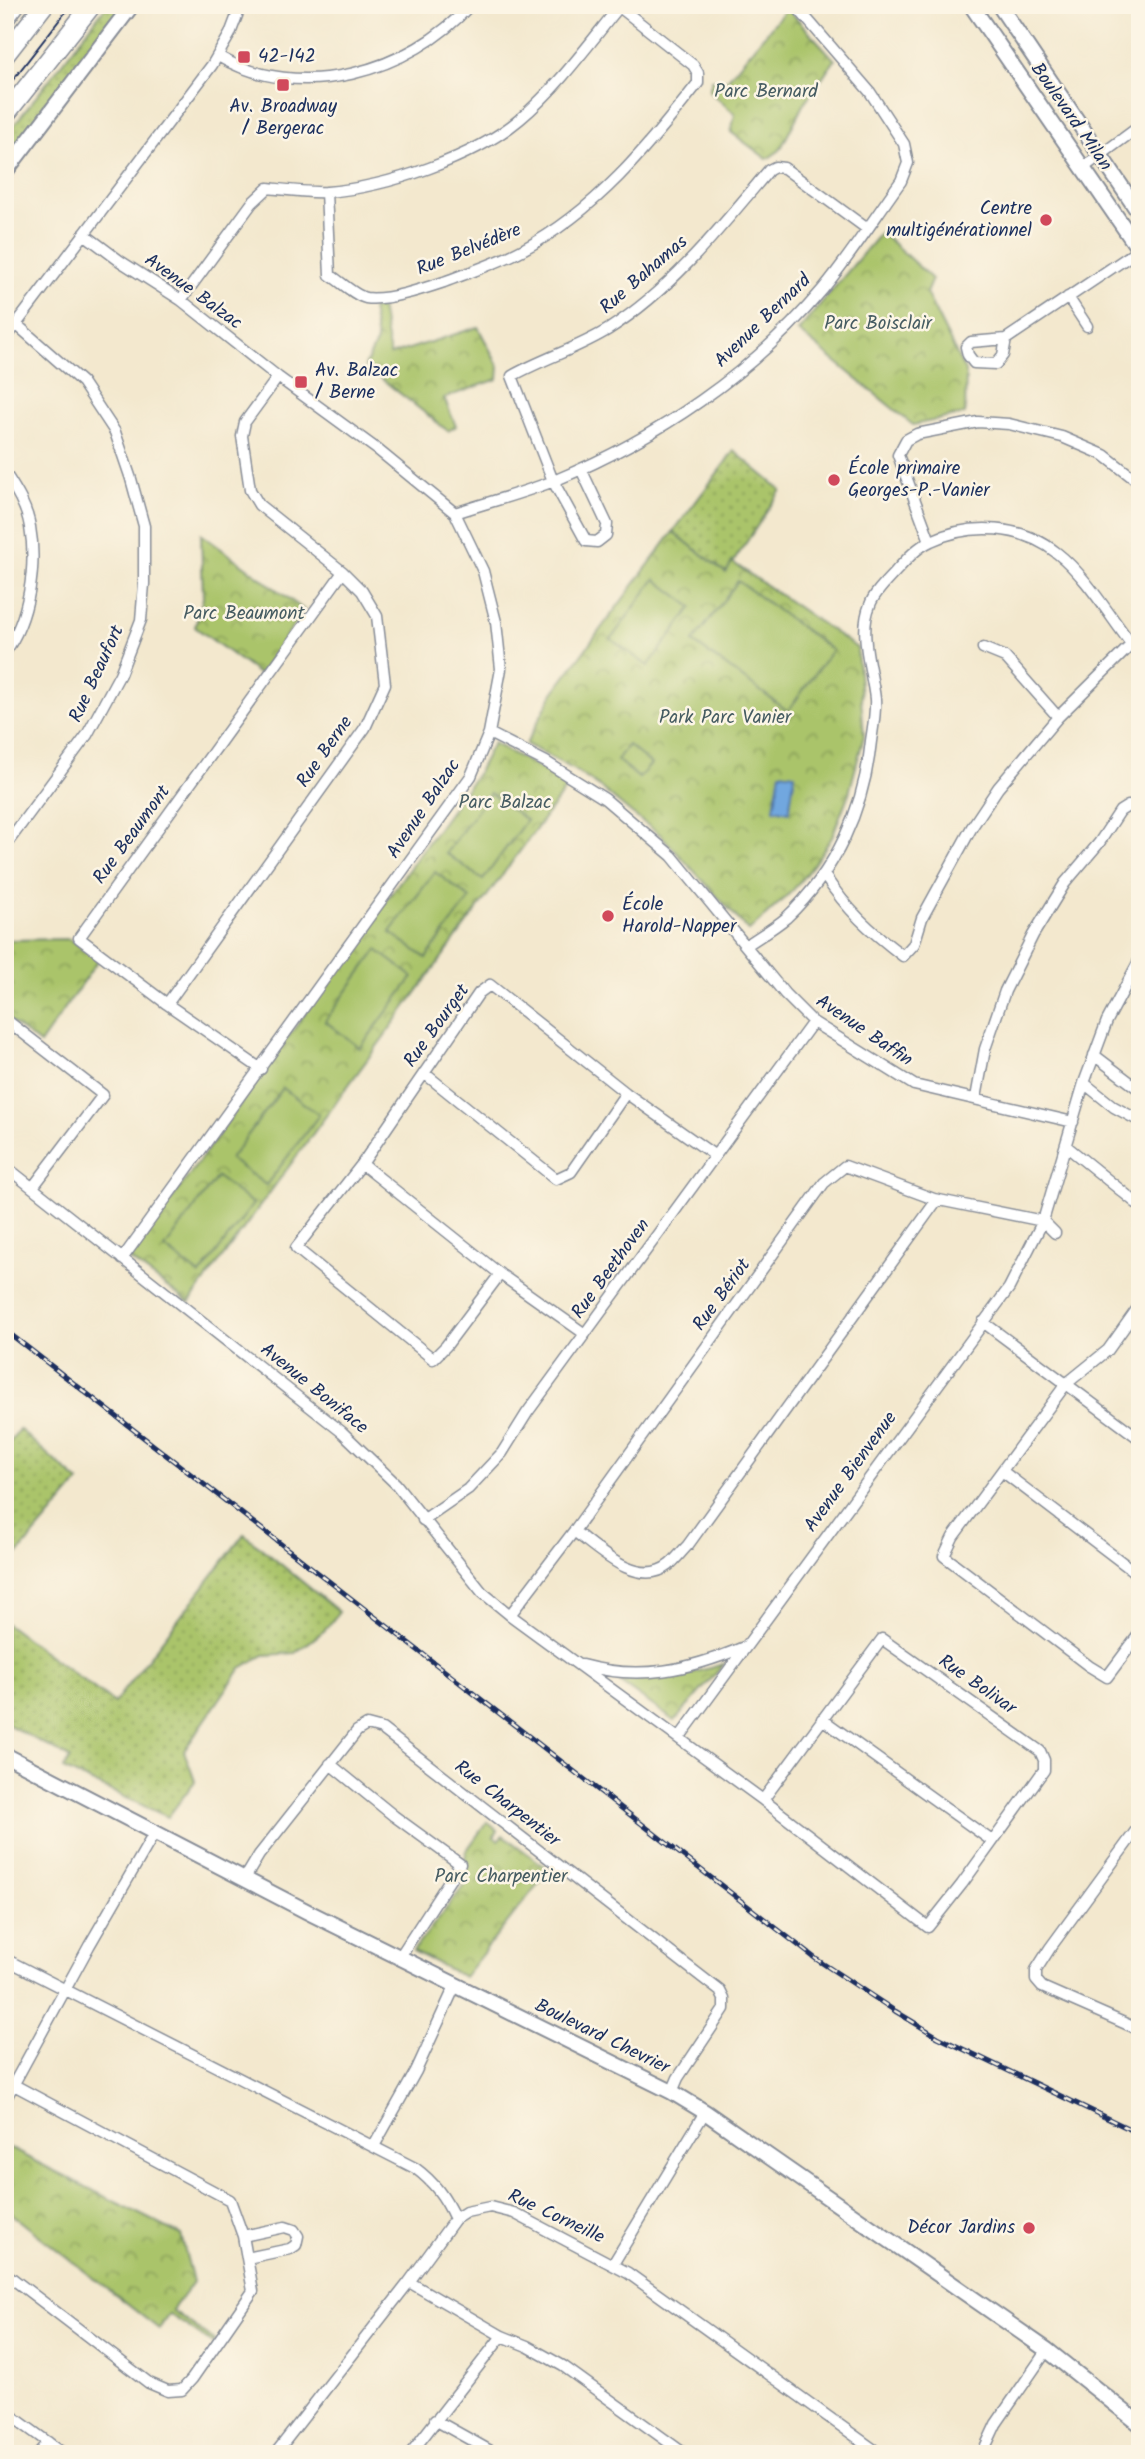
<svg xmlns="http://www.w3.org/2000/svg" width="1145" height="2459" font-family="Kalam,sans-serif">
<defs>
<pattern id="grass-dots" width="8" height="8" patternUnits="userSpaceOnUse" patternTransform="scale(1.75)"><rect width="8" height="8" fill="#aac46a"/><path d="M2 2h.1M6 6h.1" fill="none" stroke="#8aa05a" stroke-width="1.8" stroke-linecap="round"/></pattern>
<pattern id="park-crowns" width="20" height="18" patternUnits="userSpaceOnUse" patternTransform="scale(1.75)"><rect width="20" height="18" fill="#aac46a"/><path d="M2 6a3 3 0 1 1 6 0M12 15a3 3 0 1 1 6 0" fill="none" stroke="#8aa05a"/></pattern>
</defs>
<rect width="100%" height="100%" fill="#fcf5e5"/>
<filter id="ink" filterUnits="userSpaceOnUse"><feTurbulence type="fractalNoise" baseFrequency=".0143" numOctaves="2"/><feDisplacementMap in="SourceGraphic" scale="14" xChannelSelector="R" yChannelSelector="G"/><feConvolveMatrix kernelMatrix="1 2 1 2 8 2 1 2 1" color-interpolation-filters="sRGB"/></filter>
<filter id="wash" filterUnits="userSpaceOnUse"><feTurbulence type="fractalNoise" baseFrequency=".00686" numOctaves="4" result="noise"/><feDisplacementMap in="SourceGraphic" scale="28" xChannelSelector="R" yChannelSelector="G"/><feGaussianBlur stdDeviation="1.57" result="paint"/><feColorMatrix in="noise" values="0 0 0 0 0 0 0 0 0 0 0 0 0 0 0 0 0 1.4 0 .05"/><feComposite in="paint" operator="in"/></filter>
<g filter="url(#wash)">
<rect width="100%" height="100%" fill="#f3e8ce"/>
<!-- grass -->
<path fill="url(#grass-dots)" stroke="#627a64" stroke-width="2" d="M107,5H125L5,161V137Z
M734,451L781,490L726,573L673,532Z
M19,1429L79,1482L5,1569V1450Z
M244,1534L339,1612L325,1630L295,1653L264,1655L241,1668L184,1751L195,1781L168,1817L63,1769L70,1758L5,1723V1623L114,1703Z"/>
<!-- park -->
<path fill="url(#park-crowns)" stroke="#627a64" stroke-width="2" d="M787,8L835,60L804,103L780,150L767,159L731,132L735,114L709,91L712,80H727Z
M881,232L932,279L926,293L966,373L965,414L913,425L798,331Z
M381,308L390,355L478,327L499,367L498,379L444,398L456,426L448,431L365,366L377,341L372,309Z
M673,532L726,573L732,562L857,648L864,736L849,793L831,839L813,865L793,890L749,931L661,835L632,814L601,788L571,768L526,744L553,693Z
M201,534L304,610L260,675L195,627L203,598Z
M493,743L569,784L189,1303L129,1259L477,774Z
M69,939L99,959L40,1044L5,1017V943L7,940Z
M724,1664L675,1721L619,1682L675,1678Z
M487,1822L498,1831L494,1837L498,1840L503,1835L549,1870L464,1977L413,1951L467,1882L461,1875L467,1850Z
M5,2146L181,2235L193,2282L172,2310L215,2341L213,2344L169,2314L159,2329L5,2209Z"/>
<!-- pitch -->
<path fill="#aac46a" stroke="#627a64" stroke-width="2" d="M655,579L692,607L648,666L611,639Z
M738,581L832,650L788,711L693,642Z
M628,745L651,764L639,778L617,760Z
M490,793L526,820L483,880L446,853Z
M435,872L470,898L426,958L390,932Z
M377,950L413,977L360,1048L325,1021Z
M283,1088L319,1115L266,1185L230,1159Z
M217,1177L253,1204L200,1275L165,1248Z"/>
<!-- water -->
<path fill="#71a7df" stroke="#466b9e" stroke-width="2" d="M780,772L795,774L789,812L774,809Z"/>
</g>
<g filter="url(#ink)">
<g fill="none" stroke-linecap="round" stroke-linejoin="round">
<defs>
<path id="street" d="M218,56C299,104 411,72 470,5
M1083,168L1140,126
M326,192L330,275C340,281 355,296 366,298C387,301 423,289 444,282C470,272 498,263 522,250C596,211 648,147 698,83V73L693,65L617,5
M84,234L120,261L181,300L278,377L378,450L455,513L483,571L496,622L501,669L489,733L471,776L122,1259
M1068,297L1087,326
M181,300L252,203L268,188C287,190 308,193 327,192C387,187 474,158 520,119C558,87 588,45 619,7
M5,339L212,65L230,34L241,5
M1006,339L1003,355L996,364L974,363L968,355L966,347L971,342L1006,339L1140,249
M581,469L607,524L606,535L597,542L586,541L553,481L512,376C544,358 579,348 609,329C673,288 721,227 769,170L775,167L784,168L866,228
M5,473C16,490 27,507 30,527C37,566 29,620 5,652
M455,513C488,502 524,493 556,480C657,438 752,374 823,289C851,255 875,217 901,181L908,163L904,144L870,92L795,5
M930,541L898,455L906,440L917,434L978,422L1009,424L1062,437L1104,455L1140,483
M983,648L1005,657L1058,717
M489,733L546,762L605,799L672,856L785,994L813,1022L914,1085L1073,1122
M5,846L87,735L120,674L141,620L144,584V526L131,479L115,432L82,382L16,324
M824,875C848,911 869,930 903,956L914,944L922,918L972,827L998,788L1058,717L1131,645
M747,945C760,936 774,928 786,918C836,871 864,809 871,741C873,727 876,712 875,699C872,670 858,633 870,605C874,593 887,581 896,571C906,560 917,547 931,541C971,522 1022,525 1057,553C1088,577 1114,624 1140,655
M167,1004L365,728L385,684L377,616L362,591L343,572L259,505L250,490L242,436L245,422L278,377
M5,1019L103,1095L33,1187
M1094,1055L1140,1090
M261,1069L167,1004L79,938L343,572
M424,1073L556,1179L571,1172L626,1093
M1084,1083L1114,1107L1138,1120L1140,1118
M976,1098L985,1049L1005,991L1033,935L1065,883L1099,843L1120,811L1128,806L1136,807L1140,811
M1066,1146L1140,1206
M362,1164L500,1274L585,1334
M5,1166L342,1432L396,1484L482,1592L510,1615L763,1800L928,1927L962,1884L1044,1770V1760L1040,1751L882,1639L763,1800
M500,1274L446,1346L433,1359L296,1248L362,1164L479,993L490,985L626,1093L714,1155
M1140,1305L1108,1350L1066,1384L953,1537L944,1556L1089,1666L1107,1677L1140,1633
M983,1322L1140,1439
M1002,1471L1140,1576
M423,1520L468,1489L502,1453L527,1413L813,1022
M574,1531C598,1549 638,1589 669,1565C676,1559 682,1551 688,1545L937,1200
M510,1615L574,1531L824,1183L845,1166L934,1199L1043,1221L1055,1233
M582,1665C640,1681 689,1670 744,1647
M822,1719L992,1841
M679,1738L1009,1288L1043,1221L1084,1083L1107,1021L1140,959
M330,1764L394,1816L460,1864L399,1958
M1140,1825L1050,1948L1036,1970V1980L1042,1987L1140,2030
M244,1880L259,1855L357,1731L367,1725L382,1729L720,1991L724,1999V2009L678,2078L672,2092
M5,1959L415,2168C434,2182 445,2197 455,2219
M5,2100L89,1946L155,1832
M374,2146L416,2071L455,1986
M243,2236L285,2227L294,2230L298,2236L296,2245L290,2249L247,2258
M613,2264L705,2112
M5,2273L149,2383L168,2391L182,2390L192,2379L253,2291L243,2236L230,2200L14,2085
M409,2282L502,2336L527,2346L563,2366L685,2454
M5,2411L64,2454
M435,2420L496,2454
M38,2454L48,2442
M275,2454L409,2282L455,2219L466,2212L490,2207L514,2213L628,2273L880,2454
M410,2454L502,2336
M982,2454L996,2424L1047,2350"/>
<path id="secondary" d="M971,5L1140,251
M999,5L1140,214
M5,172L132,5
M5,1755L308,1912L672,2092L705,2112L1047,2350L1140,2424"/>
<path id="highway" d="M5,18L15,5
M5,55L44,5
M5,115L92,5"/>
</defs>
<!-- street casing -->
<use href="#street" stroke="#878c96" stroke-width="13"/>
<!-- secondary casing -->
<use href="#secondary" stroke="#878c96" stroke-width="18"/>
<!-- highway casing -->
<use href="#highway" stroke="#878c96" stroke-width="21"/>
<!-- street -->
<use href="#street" stroke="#fff" stroke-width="10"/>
<!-- secondary -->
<use href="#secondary" stroke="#fff" stroke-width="14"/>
<!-- highway -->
<use href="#highway" stroke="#fff" stroke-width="18"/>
<!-- tram -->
<path stroke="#1b2f5e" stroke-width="2" d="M5,90L71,5"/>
<defs>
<path id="rail" d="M5,1330L816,1959L895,2011L938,2037L1140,2134"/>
</defs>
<!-- rail casing -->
<use href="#rail" stroke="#1b2f5e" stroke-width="5"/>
<!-- rail -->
<use href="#rail" stroke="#fcf5e5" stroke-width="2.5" stroke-dasharray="8" stroke-linecap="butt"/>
</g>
</g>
<!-- markers -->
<g fill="#d1495b" stroke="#fcf5e5" stroke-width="2.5">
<rect x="237" y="50" width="14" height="14" rx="3.5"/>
<rect x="276" y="78" width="14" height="14" rx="3.5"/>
<circle cx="1046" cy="220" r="7"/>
<rect x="294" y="375" width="14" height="14" rx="3.5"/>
<circle cx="834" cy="480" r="7"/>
<circle cx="608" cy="916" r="7"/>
<circle cx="1029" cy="2228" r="7"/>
</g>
<g text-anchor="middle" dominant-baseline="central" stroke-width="5" stroke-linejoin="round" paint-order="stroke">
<!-- poi labels -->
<g font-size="19" fill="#1b2f5e" stroke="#fcf5e5" text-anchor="start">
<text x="258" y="57">42-142</text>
<text x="283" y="107" text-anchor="middle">Av. Broadway<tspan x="283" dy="22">/ Bergerac</tspan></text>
<text x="1032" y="209" text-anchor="end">Centre<tspan x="1032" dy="22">multigénérationnel</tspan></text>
<text x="315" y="371">Av. Balzac<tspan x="315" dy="22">/ Berne</tspan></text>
<text x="848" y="469">École primaire<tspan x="848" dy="22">Georges-P.-Vanier</tspan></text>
<text x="622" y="905">École<tspan x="622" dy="22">Harold-Napper</tspan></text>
<text x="1015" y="2228" text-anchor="end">Décor Jardins</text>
</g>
<!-- park labels -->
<g font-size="19" fill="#465c62" stroke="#fcf5e5">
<text x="766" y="92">Parc Bernard</text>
<text x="878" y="324">Parc Boisclair</text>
<text x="244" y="614">Parc Beaumont</text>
<text x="725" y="718">Park Parc Vanier</text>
<text x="505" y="803">Parc Balzac</text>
<text x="501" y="1877">Parc Charpentier</text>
</g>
<!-- street labels -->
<g font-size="19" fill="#1b2f5e" stroke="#fcf5e5">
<text transform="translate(1071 117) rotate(55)">Boulevard Milan</text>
<text transform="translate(469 250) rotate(-22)">Rue Belvédère</text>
<text transform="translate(644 275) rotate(-41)">Rue Bahamas</text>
<text transform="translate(193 292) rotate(36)">Avenue Balzac</text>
<text transform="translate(763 321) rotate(-44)">Avenue Bernard</text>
<text transform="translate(97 674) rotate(-65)">Rue Beaufort</text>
<text transform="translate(325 752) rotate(-55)">Rue Berne</text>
<text transform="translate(424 809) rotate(-56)">Avenue Balzac</text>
<text transform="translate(132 835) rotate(-54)">Rue Beaumont</text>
<text transform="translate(437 1026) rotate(-54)">Rue Bourget</text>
<text transform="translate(864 1031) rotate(34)">Avenue Baffin</text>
<text transform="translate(611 1269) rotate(-54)">Rue Beethoven</text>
<text transform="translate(722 1295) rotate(-54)">Rue Bériot</text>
<text transform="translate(314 1389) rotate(39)">Avenue Boniface</text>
<text transform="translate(851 1472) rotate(-54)">Avenue Bienvenue</text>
<text transform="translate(977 1685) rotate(35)">Rue Bolivar</text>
<text transform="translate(507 1804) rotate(38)">Rue Charpentier</text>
<text transform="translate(602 2037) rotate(26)">Boulevard Chevrier</text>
<text transform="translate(556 2217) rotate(25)">Rue Corneille</text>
</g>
</g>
<!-- margin -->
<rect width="1145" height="2459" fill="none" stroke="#fcf5e5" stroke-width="28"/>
</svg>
